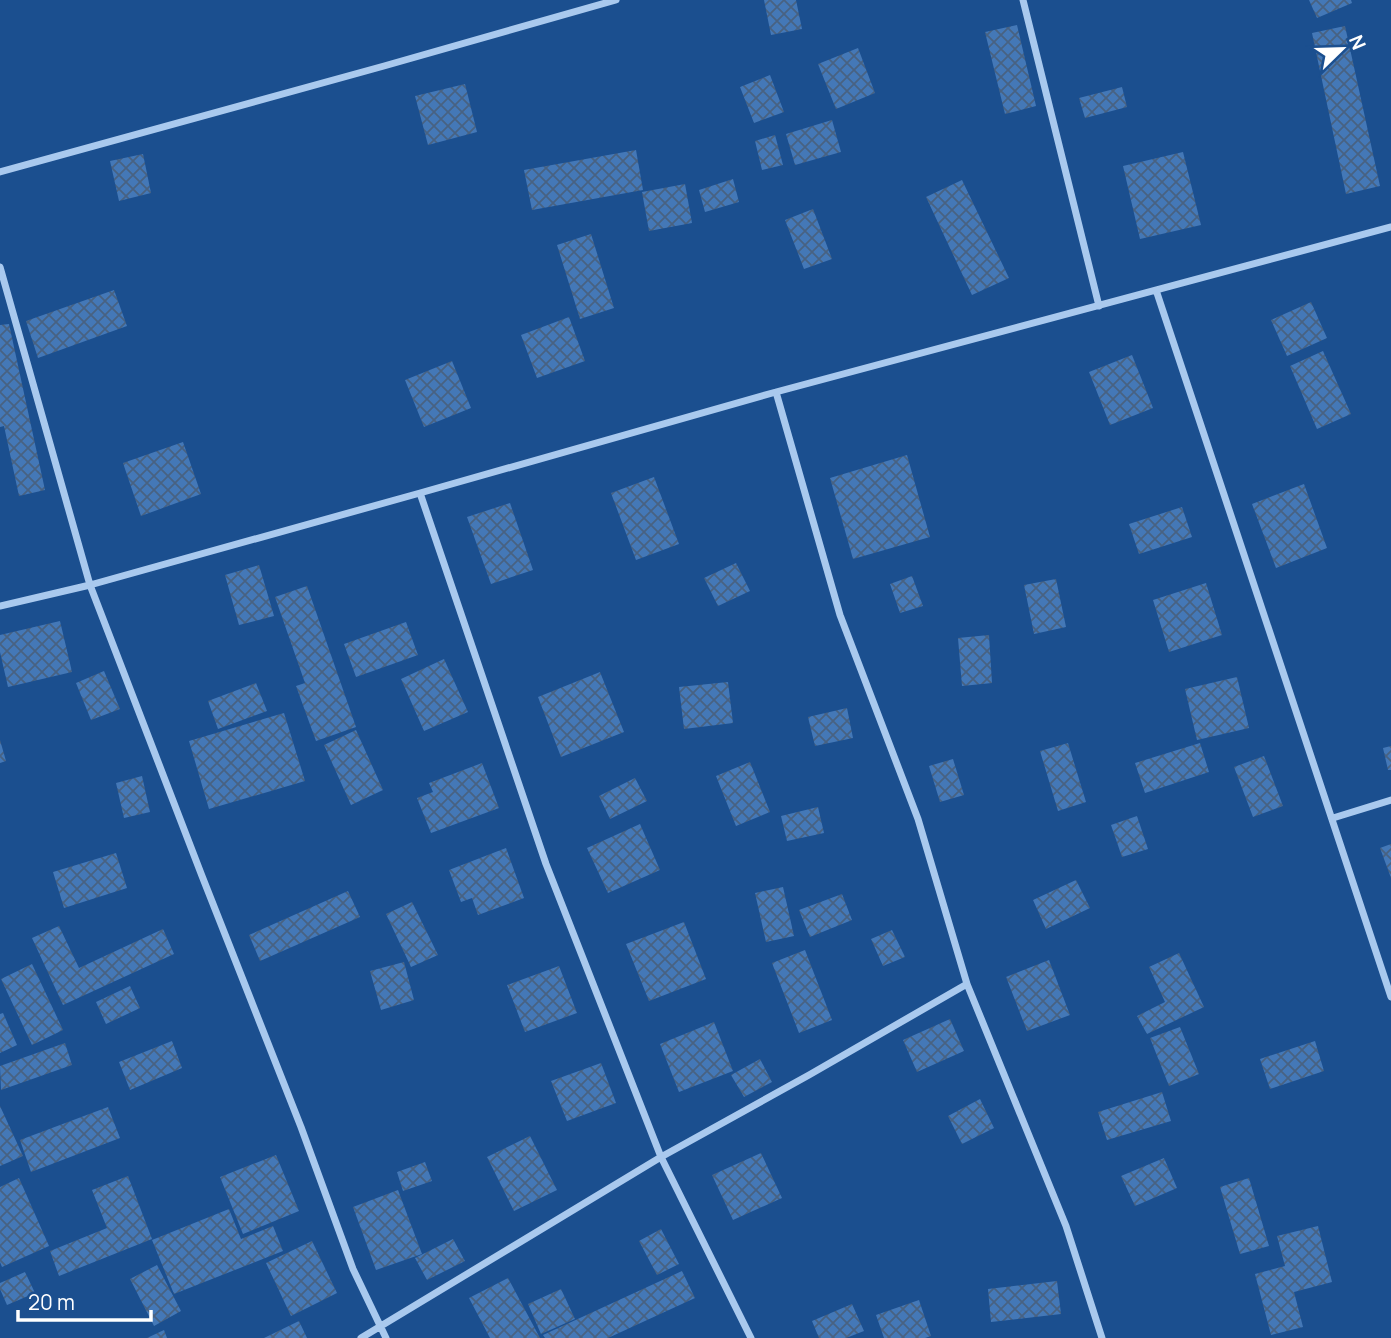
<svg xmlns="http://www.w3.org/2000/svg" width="1391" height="1338" font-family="Manrope,sans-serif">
<defs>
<pattern id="building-cross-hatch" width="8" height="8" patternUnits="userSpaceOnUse" patternTransform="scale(1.75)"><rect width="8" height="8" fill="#4478b7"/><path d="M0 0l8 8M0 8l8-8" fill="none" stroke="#486282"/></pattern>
</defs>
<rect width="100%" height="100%" fill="#1b4f8f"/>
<!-- building -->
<path fill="url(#building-cross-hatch)" d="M764,0H796L802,29L771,35Z
M1309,0H1351L1352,3L1317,18Z
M1017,25L1036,106L1005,114L985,32Z
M1345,26L1380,186L1346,194L1312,33Z
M858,48L875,93L836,109L818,64Z
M770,75L784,112L754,123L740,87Z
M465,84L477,132L428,145L415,96Z
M1122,87L1127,107L1085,118L1079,98Z
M832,120L841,152L795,165L786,134Z
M775,135L783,165L762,170L755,141Z
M636,150L643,190L532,210L524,170Z
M1183,152L1201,225L1140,239L1123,166Z
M143,154L151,193L119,201L110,161Z
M733,179L739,202L705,212L699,190Z
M962,180L1009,278L972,295L926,197Z
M685,184L692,223L649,231L642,192Z
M813,209L832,259L804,269L785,220Z
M591,234L614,308L580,319L557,245Z
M114,290L127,326L38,358L26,321Z
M1311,302L1327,338L1287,356L1271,320Z
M569,317L585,361L537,378L521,335Z
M9,324L45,490L19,496L4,426L0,427V325Z
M1323,351L1351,414L1317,429L1290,366Z
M1132,355L1153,408L1110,425L1089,372Z
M452,361L471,408L424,427L405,380Z
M183,442L201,494L141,516L123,463Z
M907,455L930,537L853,559L830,478Z
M654,477L679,544L636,560L611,493Z
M1304,484L1327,548L1276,568L1252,504Z
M510,503L533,570L491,584L467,517Z
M1182,507L1192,537L1139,554L1129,524Z
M736,563L750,591L718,606L704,578Z
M259,565L274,616L239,625L225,575Z
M912,576L923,606L900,613L890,584Z
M1056,579L1066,627L1034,634L1024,585Z
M1206,583L1222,635L1169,652L1153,600Z
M307,586L356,727L316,741L296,686L305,683L275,597Z
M60,621L72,672L8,687L0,652V635Z
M406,622L418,655L356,677L344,644Z
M989,635L992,683L962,686L958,638Z
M444,659L468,712L424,731L401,679Z
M104,671L120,709L91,720L76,683Z
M600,672L624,732L561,757L538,697Z
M1237,677L1249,728L1197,740L1185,689Z
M728,682L733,723L684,729L679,687Z
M256,683L267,711L218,729L208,701Z
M847,708L853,738L815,746L808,717Z
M284,713L305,781L209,809L189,741Z
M356,730L383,790L351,805L324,745Z
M0,740L6,761L0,763Z
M1068,743L1086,802L1058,811L1040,751Z
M1200,743L1209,772L1145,793L1135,763Z
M1391,746V770H1388L1383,748Z
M1264,756L1283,806L1253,817L1234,767Z
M953,759L964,795L940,802L929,766Z
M750,762L770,812L736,826L716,776Z
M482,763L499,808L431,833L417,798L433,792L429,783Z
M142,776L150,812L124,818L116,783Z
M635,778L647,801L610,819L599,796Z
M818,807L824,833L787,841L781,816Z
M1137,816L1148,849L1122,857L1111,825Z
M640,824L660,870L608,893L587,848Z
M1391,844V878L1380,848Z
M506,848L524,898L478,915L472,898L461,902L449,870Z
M116,853L127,888L64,908L53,872Z
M1076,880L1090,908L1046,929L1033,900Z
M783,887L794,936L766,942L755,893Z
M348,891L360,917L260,961L249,935Z
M842,894L852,920L810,937L799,910Z
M412,902L438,955L411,967L386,914Z
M684,922L706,979L649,1001L626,944Z
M59,926L79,968L163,929L174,954L63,1005L32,938Z
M892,930L905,957L883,966L871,939Z
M805,950L832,1020L799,1033L772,963Z
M1179,953L1204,1007L1147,1034L1137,1016L1165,1002L1149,967Z
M1049,960L1070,1015L1027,1031L1006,977Z
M404,962L414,1000L381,1010L370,971Z
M32,964L63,1030L32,1045L1,979Z
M559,966L577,1013L525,1032L507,985Z
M130,986L140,1008L106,1024L96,1002Z
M3,1013L17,1045L0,1053V1014Z
M950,1019L964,1051L917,1072L903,1040Z
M714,1022L733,1071L679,1092L660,1044Z
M1180,1027L1199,1074L1169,1086L1150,1038Z
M172,1041L182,1068L130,1090L119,1062Z
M1315,1041L1324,1071L1270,1089L1260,1059Z
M65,1043L72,1065L1,1090L0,1066Z
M760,1059L772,1082L744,1097L731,1075Z
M601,1063L616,1103L567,1121L551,1081Z
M1162,1092L1171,1121L1107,1140L1098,1112Z
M980,1099L994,1128L962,1144L948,1116Z
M0,1106L23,1156L0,1166Z
M108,1107L120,1138L31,1172L20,1140Z
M530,1136L557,1190L514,1211L487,1157Z
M761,1153L782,1198L733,1220L712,1175Z
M276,1155L299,1211L243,1234L220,1177Z
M1164,1158L1177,1188L1135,1206L1121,1176Z
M425,1162L432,1181L403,1191L397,1172Z
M128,1176L152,1239L59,1276L50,1251L107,1228L92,1190Z
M19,1178L49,1246L2,1267L0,1262V1187Z
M1249,1178L1269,1246L1240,1254L1220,1187Z
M398,1190L422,1254L376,1270L353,1207Z
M229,1209L241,1239L273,1226L283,1251L174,1294L152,1240Z
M1318,1226L1332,1282L1294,1292L1303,1327L1271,1335L1255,1274L1285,1266L1277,1236Z
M661,1229L679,1264L657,1275L639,1241Z
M453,1239L465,1261L427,1280L415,1258Z
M312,1241L337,1293L291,1316L266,1263Z
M157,1265L181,1311L154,1326L130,1279Z
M682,1271L695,1298L608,1338H545L543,1335Z
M25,1272L35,1293L7,1305L0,1289V1283Z
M508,1278L540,1338H490L469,1298Z
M1057,1281L1061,1314L991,1322L988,1289Z
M561,1289L575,1319L541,1334L528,1304Z
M919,1300L931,1336L925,1338H884L876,1315Z
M852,1304L864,1331L846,1338H819L812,1321Z
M299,1321L307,1338H264Z
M164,1330L167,1338H147Z"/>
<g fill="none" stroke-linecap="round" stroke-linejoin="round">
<!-- minor -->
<path stroke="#a9c9ee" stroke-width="7" d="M1023,0L1099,306
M0,172L384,66L616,0
M0,267L90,585L202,876L301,1127L353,1269L386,1338
M1156,290L1391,997
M776,392L840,615L918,819L967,984L1066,1226L1102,1338
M420,493L546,864L661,1157L751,1338
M0,606L90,585L420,493L776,392L1391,227
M1333,818L1391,800
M361,1338L661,1157L809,1075L967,984"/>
</g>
<!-- north arrow -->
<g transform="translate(1342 49) rotate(67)" stroke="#1b4f8f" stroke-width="5" paint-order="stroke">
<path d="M0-5L12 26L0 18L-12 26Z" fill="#ffffff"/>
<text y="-10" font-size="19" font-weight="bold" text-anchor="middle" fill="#ffffff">N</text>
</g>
<!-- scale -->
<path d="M18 1310v10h133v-10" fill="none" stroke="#ffffff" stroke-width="3.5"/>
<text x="28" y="1310" font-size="21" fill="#ffffff" stroke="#1b4f8f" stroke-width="5" paint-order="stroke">20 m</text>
</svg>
